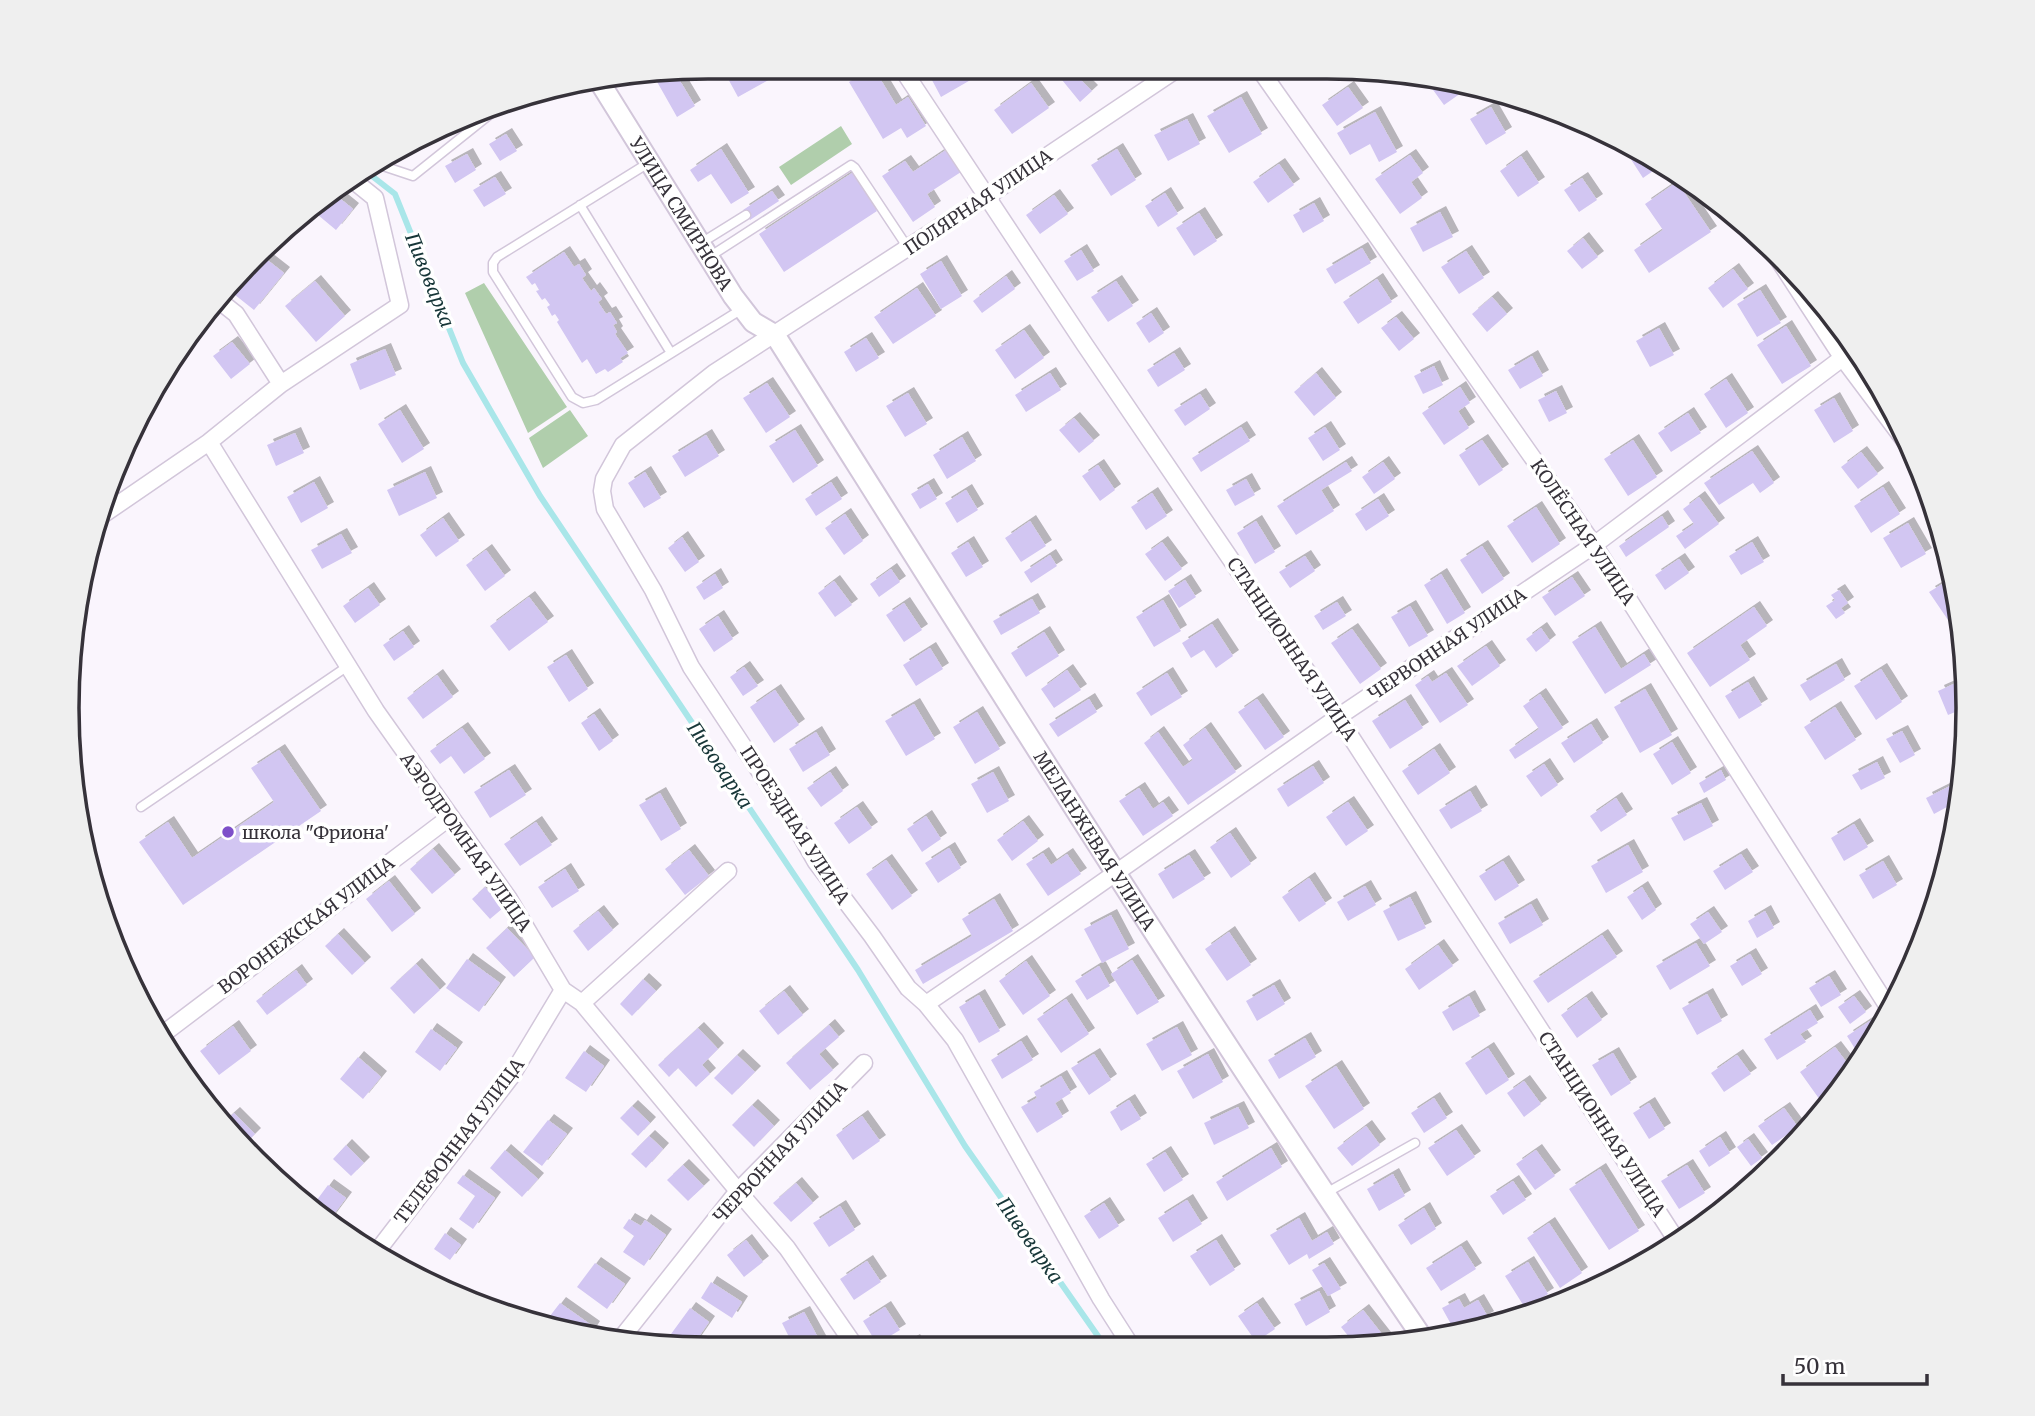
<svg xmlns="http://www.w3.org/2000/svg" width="2035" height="1416" font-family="Merriweather,serif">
<defs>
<filter id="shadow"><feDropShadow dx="6" dy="-6" stdDeviation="0" flood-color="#0004"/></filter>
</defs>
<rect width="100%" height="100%" fill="#faf5fd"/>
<!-- green -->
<path fill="#b0ceac" d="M841,126L852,144L791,185L779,167Z
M484,283L567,407L528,433L465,293Z
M570,410L588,436L543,468L529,438Z"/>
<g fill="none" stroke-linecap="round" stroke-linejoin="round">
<!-- stream -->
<path stroke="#a9e6e9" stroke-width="6" d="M363,169L395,194L463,363L540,496L858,970L965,1146L1107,1349"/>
</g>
<!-- building -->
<path fill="#d2c6f2" filter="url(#shadow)" d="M742,67H780L783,72L738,97L726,75Z
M873,67L896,105L908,97L926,126L907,138L901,128L883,139L849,82Z
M925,67H968L974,78L941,97Z
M1068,67L1092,91L1080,102L1058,75Z
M1102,67H1116L1106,73Z
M1292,67H1317L1300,78Z
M672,71H674L695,106L677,117L656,80Z
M1436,77L1451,79L1461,93L1444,105L1428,83Z
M1031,83L1049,108L1012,134L994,110Z
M1348,87L1363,108L1337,126L1322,105Z
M1241,97L1262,134L1229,153L1207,116Z
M1491,107L1506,133L1486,145L1470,119Z
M1375,112L1397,152L1379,162L1370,144L1350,155L1337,133Z
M1187,119L1200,144L1168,161L1154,135Z
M506,134L517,151L500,161L489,144Z
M1627,144L1647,152L1663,164L1643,178L1623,147Z
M721,149L749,193L731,204L711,174L698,182L690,170Z
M1117,149L1136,180L1111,196L1091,165Z
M946,150L961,172L927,194L935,207L913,222L882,176L905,161L913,172Z
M467,154L476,170L455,183L445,166Z
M1410,155L1423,173L1411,182L1422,198L1400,214L1375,179Z
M1521,156L1539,183L1518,197L1500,171Z
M1279,164L1294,185L1268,203L1253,182Z
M852,173L877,211L784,272L759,234Z
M495,177L506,194L484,207L473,190Z
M1582,178L1597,200L1579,212L1564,190Z
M1677,182L1711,232L1649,273L1634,250L1663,230L1645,204Z
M772,191L779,201L750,220L743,210Z
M332,192L353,209L336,230L312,210Z
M1165,193L1178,214L1158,227L1145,206Z
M1054,195L1068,214L1040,234L1026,215Z
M1314,203L1324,221L1303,233L1293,215Z
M1440,212L1453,237L1423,252L1410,228Z
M1199,213L1217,241L1194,256L1176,228Z
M1583,238L1598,257L1582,269L1567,251Z
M1362,248L1371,263L1335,284L1326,269Z
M1081,250L1094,271L1077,281L1064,261Z
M1466,251L1484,278L1459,294L1441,267Z
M564,252L574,267L579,264L586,275L582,278L591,291L594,288L602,299L598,302L606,314L610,312L617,323L613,325L617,332L615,334L628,353L620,358L623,362L608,372L605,369L596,374L587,359L582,363L557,322L559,320L555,314L552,316L547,307L550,305L545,298L542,300L536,291L539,290L535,283L532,285L526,277Z
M261,255L284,273L254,310L225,287Z
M941,261L962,296L941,309L920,274Z
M1733,269L1748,289L1723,308L1708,288Z
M1006,276L1015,289L982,313L973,301Z
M1377,279L1392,302L1358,324L1343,302Z
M315,281L345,316L316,342L285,306Z
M1116,281L1133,306L1108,322L1091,297Z
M917,288L936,316L893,344L874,317Z
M1760,290L1781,323L1757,337L1737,304Z
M1492,297L1507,314L1487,332L1472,314Z
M1151,313L1164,333L1149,343L1136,323Z
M1396,317L1414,339L1399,351L1381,328Z
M1786,326L1811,366L1782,384L1757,345Z
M1659,328L1674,355L1650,367L1636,341Z
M1024,330L1044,358L1015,379L995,350Z
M866,338L879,358L856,372L844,352Z
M232,342L250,364L231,379L213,356Z
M385,349L396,375L360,390L350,364Z
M1174,353L1185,370L1158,387L1147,370Z
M1532,356L1543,376L1520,389L1508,370Z
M1434,366L1443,385L1423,394L1414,376Z
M1050,373L1061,390L1026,412L1015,395Z
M1316,373L1336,398L1314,416L1294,392Z
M1726,379L1748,413L1726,428L1704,394Z
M767,383L790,417L766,433L743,398Z
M1460,387L1470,403L1458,411L1469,428L1444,445L1422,413Z
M1556,391L1567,413L1549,422L1538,400Z
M908,393L927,424L905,437L886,406Z
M1200,394L1210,409L1185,426L1174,410Z
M1834,398L1853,431L1834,443L1814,410Z
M400,410L424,449L402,463L378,424Z
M1688,413L1701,433L1671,452L1658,433Z
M1074,418L1094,441L1079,453L1059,430Z
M1241,427L1250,441L1201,472L1192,458Z
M1325,427L1340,450L1323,461L1308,438Z
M795,430L818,466L793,483L769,446Z
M295,433L304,453L276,466L267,445Z
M706,435L719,456L685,477L672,456Z
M962,437L976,461L947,479L933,455Z
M1482,440L1503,470L1479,486L1459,455Z
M1633,440L1657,477L1628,496L1604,459Z
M1752,451L1774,483L1760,493L1753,483L1719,505L1704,483Z
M1861,452L1878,474L1858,489L1841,467Z
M1346,462L1352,471L1321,490L1334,511L1296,535L1277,506Z
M1383,462L1395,479L1374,494L1362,477Z
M1098,465L1115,490L1100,501L1082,476Z
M425,472L437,498L399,516L387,490Z
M645,472L661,498L644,508L628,483Z
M1246,479L1255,495L1235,506L1226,490Z
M314,482L328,508L301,523L287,497Z
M831,482L842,499L816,516L805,499Z
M928,484L937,499L920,509L911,494Z
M1883,487L1900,514L1871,533L1854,506Z
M966,490L978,510L957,523L945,503Z
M1152,493L1167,516L1146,530L1131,507Z
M1699,497L1719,524L1685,549L1676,536L1694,524L1683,509Z
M1378,499L1389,516L1366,531L1355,514Z
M1536,507L1560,544L1532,563L1507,526Z
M845,514L863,541L844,555L825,528Z
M1662,516L1669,527L1626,557L1619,546Z
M443,518L459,541L436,557L420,535Z
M1030,521L1046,546L1021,562L1005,538Z
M1256,521L1275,552L1255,564L1237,533Z
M1908,523L1926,554L1901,568L1883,538Z
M341,534L352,553L322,569L311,550Z
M682,537L699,562L685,572L668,548Z
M968,542L983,567L966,577L951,553Z
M1162,542L1182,569L1165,581L1145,554Z
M1752,542L1764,562L1741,575L1729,556Z
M1482,546L1504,579L1482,594L1460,560Z
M486,550L505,576L485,591L466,565Z
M1050,555L1057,566L1031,583L1024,572Z
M1305,556L1315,571L1290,588L1279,572Z
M1679,559L1689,573L1665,590L1655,575Z
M891,569L900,582L879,597L870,584Z
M715,574L723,588L704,600L696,587Z
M1441,574L1465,613L1447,624L1424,585Z
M1572,577L1585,596L1555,616L1542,597Z
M1185,580L1196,597L1179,608L1168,591Z
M834,581L852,605L835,617L818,593Z
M1944,583L1958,605L1959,613L1948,620L1929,592Z
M368,588L380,605L355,623L343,606Z
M1839,590L1848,603L1841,608L1845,613L1836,619L1826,606L1835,600L1831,595Z
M529,597L548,622L509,651L490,626Z
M1032,599L1040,613L1001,635L993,621Z
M1163,600L1181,631L1154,647L1136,617Z
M1337,602L1346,616L1323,630L1314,616Z
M904,603L922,630L904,642L886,615Z
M1410,606L1428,636L1409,647L1391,617Z
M1754,607L1767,626L1740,645L1750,660L1710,687L1687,653Z
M718,616L733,639L714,652L699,629Z
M1212,624L1233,656L1216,668L1204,650L1191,658L1182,643Z
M1595,627L1621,669L1644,654L1651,665L1605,694L1572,642Z
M1541,628L1550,641L1536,652L1526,639Z
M1352,629L1381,669L1360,684L1331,643Z
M403,631L414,647L394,661L383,645Z
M1044,632L1059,656L1026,677L1011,653Z
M1486,646L1500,666L1472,686L1457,666Z
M930,648L943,669L916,686L903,665Z
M566,655L588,689L569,702L547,667Z
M1836,664L1845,680L1810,701L1800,685Z
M744,667L758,686L743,696L730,677Z
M1881,669L1902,702L1876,720L1854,686Z
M1067,670L1081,690L1054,708L1041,689Z
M1167,673L1182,697L1151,716L1136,693Z
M1446,673L1468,705L1440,723L1415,685L1428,676L1432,682Z
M437,675L453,697L423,719L407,698Z
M1748,682L1762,705L1739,719L1725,696Z
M1956,683L1967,707L1948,715L1938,691Z
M1645,689L1672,735L1640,753L1614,707Z
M775,690L799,725L774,743L750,707Z
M1540,694L1563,728L1515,759L1509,750L1539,729L1523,706Z
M1089,699L1097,712L1058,737L1049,724Z
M1257,699L1284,737L1265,750L1238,712Z
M1405,700L1423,728L1390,749L1372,721Z
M914,704L935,739L906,756L885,721Z
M1835,707L1856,740L1825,760L1804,727Z
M977,712L1000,749L975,764L953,727Z
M594,714L613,741L599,751L581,723Z
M1591,724L1603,743L1574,763L1561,743Z
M462,728L485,759L464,774L451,756L440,764L430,751Z
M1205,728L1236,772L1188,805L1144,743L1158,732L1183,767L1193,760L1183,745Z
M1902,731L1915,755L1900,763L1886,739Z
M816,732L830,755L803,772L789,749Z
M1672,742L1691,773L1672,785L1653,754Z
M1965,743L1963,759L1957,747Z
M1434,749L1450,773L1418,795L1402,771Z
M279,750L321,811L183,905L139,842L168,822L192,858L274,802L251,768Z
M1877,762L1885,778L1861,790L1852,775Z
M1544,764L1558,785L1541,797L1526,776Z
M1313,766L1324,783L1288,807L1277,789Z
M509,770L526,795L490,818L474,792Z
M1721,770L1726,780L1704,793L1699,783Z
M830,772L843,791L821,807L807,788Z
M993,772L1009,801L987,813L971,784Z
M1950,786L1958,801L1934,814L1926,798Z
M1139,788L1153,809L1163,802L1173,816L1143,836L1119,801Z
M1470,791L1482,811L1451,829L1439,810Z
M660,793L681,829L661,841L639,805Z
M1616,798L1627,815L1601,832L1590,816Z
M1348,802L1368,831L1346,846L1326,817Z
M1701,803L1713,826L1684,841L1671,818Z
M857,807L872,828L849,844L834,823Z
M926,816L941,839L922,852L907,829Z
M1023,821L1038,841L1012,861L997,840Z
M536,822L552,845L520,866L504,844Z
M1854,824L1868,847L1844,861L1831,838Z
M1230,833L1251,864L1231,878L1210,847Z
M1628,845L1643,872L1606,893L1591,866Z
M949,848L961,868L938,883L925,863Z
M433,849L455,875L432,894L410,869Z
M689,850L709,876L685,895L665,869Z
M1043,853L1051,865L1067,854L1081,874L1048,896L1026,864Z
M1741,854L1753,872L1725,890L1713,871Z
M1189,855L1205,879L1173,899L1158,874Z
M886,860L912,896L892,910L866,874Z
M1503,861L1519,886L1495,901L1479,876Z
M1883,861L1897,885L1873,899L1859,875Z
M565,869L579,891L552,908L538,887Z
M1309,878L1326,904L1299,922L1282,897Z
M389,881L415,914L392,932L366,899Z
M1365,886L1376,905L1348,921L1337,902Z
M485,887L503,908L490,919L472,899Z
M1642,887L1656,910L1642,920L1627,897Z
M1410,897L1426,928L1398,941L1383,911Z
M994,899L1013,931L923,984L915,970L972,936L962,919Z
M1531,904L1543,925L1510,944L1498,923Z
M598,911L613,930L588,951L573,931Z
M1765,911L1774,928L1757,938L1748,921Z
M1708,912L1722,932L1704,944L1690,924Z
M1111,915L1129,949L1102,963L1084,929Z
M507,928L535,957L514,977L486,948Z
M1229,932L1251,965L1227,981L1205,949Z
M338,934L365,963L352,975L325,946Z
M1602,935L1617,957L1548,1003L1533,981Z
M1696,943L1710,966L1670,990L1656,966Z
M1438,945L1453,966L1419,990L1405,969Z
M1750,954L1762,974L1742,986L1730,966Z
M467,959L500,983L479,1012L446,988Z
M1132,960L1159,1002L1137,1015L1111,974Z
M1026,961L1050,996L1023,1015L999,981Z
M416,964L440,990L414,1014L390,988Z
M1099,966L1110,986L1087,1000L1075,981Z
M296,970L307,985L267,1015L256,1001Z
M1829,976L1841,995L1821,1007L1809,988Z
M643,979L656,991L632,1016L620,1004Z
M1274,985L1285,1004L1257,1021L1246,1001Z
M784,991L803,1015L778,1035L759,1011Z
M1707,994L1722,1021L1697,1035L1682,1008Z
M979,995L1000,1031L979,1043L959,1007Z
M1469,996L1480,1016L1453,1031L1442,1012Z
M1854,996L1866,1012L1850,1024L1838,1007Z
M1586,997L1602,1020L1577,1038L1561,1015Z
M1066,999L1089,1034L1061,1053L1037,1019Z
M1810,1010L1818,1023L1800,1034L1806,1042L1777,1060L1764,1039Z
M1876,1017L1881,1025L1862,1060L1847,1036Z
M829,1025L839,1037L819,1054L833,1070L810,1090L786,1063Z
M233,1026L251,1051L219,1075L200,1051Z
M1177,1027L1192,1055L1162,1071L1146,1044Z
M698,1028L718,1049L702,1065L710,1074L696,1087L678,1068L669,1077L658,1065Z
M431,1029L457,1048L440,1071L415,1052Z
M1305,1038L1316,1057L1279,1079L1268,1060Z
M1021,1041L1033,1060L1002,1079L991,1060Z
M1835,1047L1854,1072L1825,1107L1800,1072Z
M1488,1048L1509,1080L1486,1095L1465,1063Z
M584,1051L604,1066L586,1092L565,1078Z
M1613,1053L1631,1083L1611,1096L1592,1065Z
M1094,1054L1111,1080L1089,1095L1071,1068Z
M1208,1054L1223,1082L1193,1099L1177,1071Z
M737,1055L755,1072L732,1095L714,1078Z
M1737,1055L1751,1074L1724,1092L1711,1073Z
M358,1057L381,1077L363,1099L340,1079Z
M1336,1066L1364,1109L1334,1129L1305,1086Z
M1061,1076L1071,1093L1055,1103L1063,1117L1037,1133L1021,1107L1037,1098L1034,1092Z
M1524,1081L1541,1104L1524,1117L1507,1093Z
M1434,1098L1447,1118L1424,1133L1411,1113Z
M1129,1100L1141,1119L1121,1131L1110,1112Z
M1649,1103L1665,1129L1649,1139L1633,1113Z
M752,1105L774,1126L754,1147L732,1125Z
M632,1106L650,1123L638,1136L620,1118Z
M1238,1107L1249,1128L1214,1145L1204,1123Z
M1784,1108L1798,1127L1772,1145L1758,1126Z
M234,1113L255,1134L243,1146L225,1121Z
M862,1116L880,1141L853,1160L836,1135Z
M548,1120L567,1134L542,1166L523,1152Z
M1366,1126L1380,1145L1352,1166L1337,1148Z
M1456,1130L1475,1157L1447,1176L1428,1148Z
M649,1136L663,1149L646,1168L631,1154Z
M1720,1137L1730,1153L1709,1167L1699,1151Z
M1748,1139L1762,1158L1751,1166L1737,1147Z
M346,1145L364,1163L351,1176L333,1159Z
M1271,1148L1282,1167L1227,1201L1216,1182Z
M505,1150L538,1179L522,1197L490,1168Z
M1536,1150L1555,1176L1535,1190L1516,1164Z
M1165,1152L1183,1180L1164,1192L1146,1164Z
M683,1165L704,1186L688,1201L667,1180Z
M1687,1165L1705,1193L1679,1209L1661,1181Z
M1600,1169L1639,1231L1609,1250L1569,1189Z
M1393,1174L1405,1196L1379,1211L1367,1189Z
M463,1175L495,1198L473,1229L459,1219L475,1196L457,1183Z
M1513,1181L1526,1200L1503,1215L1490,1196Z
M796,1183L813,1203L791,1222L773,1203Z
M328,1185L346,1198L328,1222L311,1208Z
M1187,1200L1202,1224L1173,1242L1158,1218Z
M1104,1203L1119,1226L1099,1239L1084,1216Z
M840,1206L855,1230L829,1247L813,1223Z
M1424,1208L1436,1229L1411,1245L1398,1225Z
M1299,1218L1312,1241L1327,1232L1334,1244L1309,1259L1307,1254L1289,1265L1270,1235Z
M629,1219L641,1226L645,1220L666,1235L644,1266L623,1252L634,1236L623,1228Z
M1549,1223L1582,1273L1560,1288L1527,1238Z
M445,1233L461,1245L450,1260L434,1249Z
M746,1240L763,1262L744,1277L727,1255Z
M1216,1240L1235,1270L1210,1286L1190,1256Z
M1461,1246L1476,1269L1441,1291L1426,1268Z
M867,1261L881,1282L854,1300L840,1279Z
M1528,1262L1548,1294L1525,1308L1505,1276Z
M595,1263L625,1284L607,1309L577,1287Z
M1324,1263L1341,1289L1328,1296L1312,1270Z
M711,1282L742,1302L732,1318L701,1298Z
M1319,1291L1330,1312L1306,1326L1294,1304Z
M1459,1299L1464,1308L1478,1300L1488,1317L1457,1335L1442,1308Z
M560,1303L594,1327L587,1338L543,1325Z
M1257,1303L1275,1329L1256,1342L1238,1316Z
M885,1307L900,1330L877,1344L863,1321Z
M690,1308L709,1322L691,1348L663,1345Z
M1363,1310L1389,1343L1357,1347L1341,1327Z
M804,1312L821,1343L808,1349H795L782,1323Z
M914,1340L920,1349H898Z"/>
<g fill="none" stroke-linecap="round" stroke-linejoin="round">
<defs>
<path id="service" d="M380,162L383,166L413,176L498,108
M650,162L497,257L493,263V272L572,397L583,403L596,400L742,309
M580,205L671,353
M701,243L746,215
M709,257L851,165L855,168L908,248
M141,807L348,666
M1326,1193L1415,1143"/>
<path id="minor" d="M901,67L1085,345L1338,717L1675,1238
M1258,67L1594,545L1890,1010
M1769,245L1842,357L1914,453
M217,299L236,314L281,384
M209,442L376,711L509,899L563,990L582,1003L738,1191L787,1248L857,1349
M101,516L209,442L281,384L400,305L375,198L349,177
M582,1003L728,871
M926,1004L1033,931L1338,717L1594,545L1857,347
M163,1034L450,817
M375,1254L510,1078L563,990
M619,1341L738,1191L864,1063
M1133,1349L1101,1299L955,1040L926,1004L908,988L872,936L816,862L795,825L691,667L653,590L605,509L602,491L604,479L623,445L714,373L986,197L1180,67"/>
<g id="tertiary">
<path id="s1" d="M599,81L733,296L753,322L775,335C988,672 1199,1011 1424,1340"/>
</g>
</defs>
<!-- service casing -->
<use href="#service" stroke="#d2c6da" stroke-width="11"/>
<!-- minor casing -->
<use href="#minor" stroke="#d2c6da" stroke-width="19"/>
<!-- tertiary casing -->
<use href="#tertiary" stroke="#d2c6da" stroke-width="23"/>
<!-- service -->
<use href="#service" stroke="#fff" stroke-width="8"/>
<!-- minor -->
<use href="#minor" stroke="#fff" stroke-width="16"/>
<!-- tertiary -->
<use href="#tertiary" stroke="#fff" stroke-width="19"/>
</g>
<!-- markers -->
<circle fill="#7e50c9" stroke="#fff" stroke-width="2.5" cx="228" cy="832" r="7"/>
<g text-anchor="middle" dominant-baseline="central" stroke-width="7" stroke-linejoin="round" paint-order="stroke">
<!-- street labels -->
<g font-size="18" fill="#36323a" stroke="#fff">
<text transform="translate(978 202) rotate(-34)">ПОЛЯРНАЯ УЛИЦА</text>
<text stroke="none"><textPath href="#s1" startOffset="156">УЛИЦА СМИРНОВА</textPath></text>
<text transform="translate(1583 532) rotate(56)">КОЛЁСНАЯ УЛИЦА</text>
<text transform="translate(1447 644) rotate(-34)">ЧЕРВОННАЯ УЛИЦА</text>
<text transform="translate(1292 649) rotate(56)">СТАНЦИОННАЯ УЛИЦА</text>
<text transform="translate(795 825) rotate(57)">ПРОЕЗДНАЯ УЛИЦА</text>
<text stroke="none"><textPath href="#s1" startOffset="910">МЕЛАНЖЕВАЯ УЛИЦА</textPath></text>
<text transform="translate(466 842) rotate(55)">АЭРОДРОМНАЯ УЛИЦА</text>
<text transform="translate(306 925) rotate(-37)">ВОРОНЕЖСКАЯ УЛИЦА</text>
<text transform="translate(1602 1124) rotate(57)">СТАНЦИОННАЯ УЛИЦА</text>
<text transform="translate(459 1141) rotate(-53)">ТЕЛЕФОННАЯ УЛИЦА</text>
<text transform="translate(780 1152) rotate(-47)">ЧЕРВОННАЯ УЛИЦА</text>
</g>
<!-- poi labels -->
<g font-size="18" fill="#36323a" stroke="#fff" text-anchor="start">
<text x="242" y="832">школа "Фриона'</text>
</g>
<!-- water labels -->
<g font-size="19" font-style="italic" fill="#173638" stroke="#fff">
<text transform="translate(430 280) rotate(68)">Пивоварка</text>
<text transform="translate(720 765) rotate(56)">Пивоварка</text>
<text transform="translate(1030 1240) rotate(55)">Пивоварка</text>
</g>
</g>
<!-- crop -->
<path d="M0 0H2035V1416H0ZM708 79H1327A629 629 0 0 1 1956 708V708A629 629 0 0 1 1327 1337H708A629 629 0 0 1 79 708V708A629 629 0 0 1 708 79Z" fill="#efefef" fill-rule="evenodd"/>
<path fill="none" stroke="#36323a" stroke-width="3.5" d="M708 79H1327A629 629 0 0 1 1956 708V708A629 629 0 0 1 1327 1337H708A629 629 0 0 1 79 708V708A629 629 0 0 1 708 79Z"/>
<!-- scale -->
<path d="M1783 1374v10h144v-10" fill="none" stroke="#36323a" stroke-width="3.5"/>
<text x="1794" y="1374" font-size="21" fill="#36323a" stroke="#ffffff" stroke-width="5" paint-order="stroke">50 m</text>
</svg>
